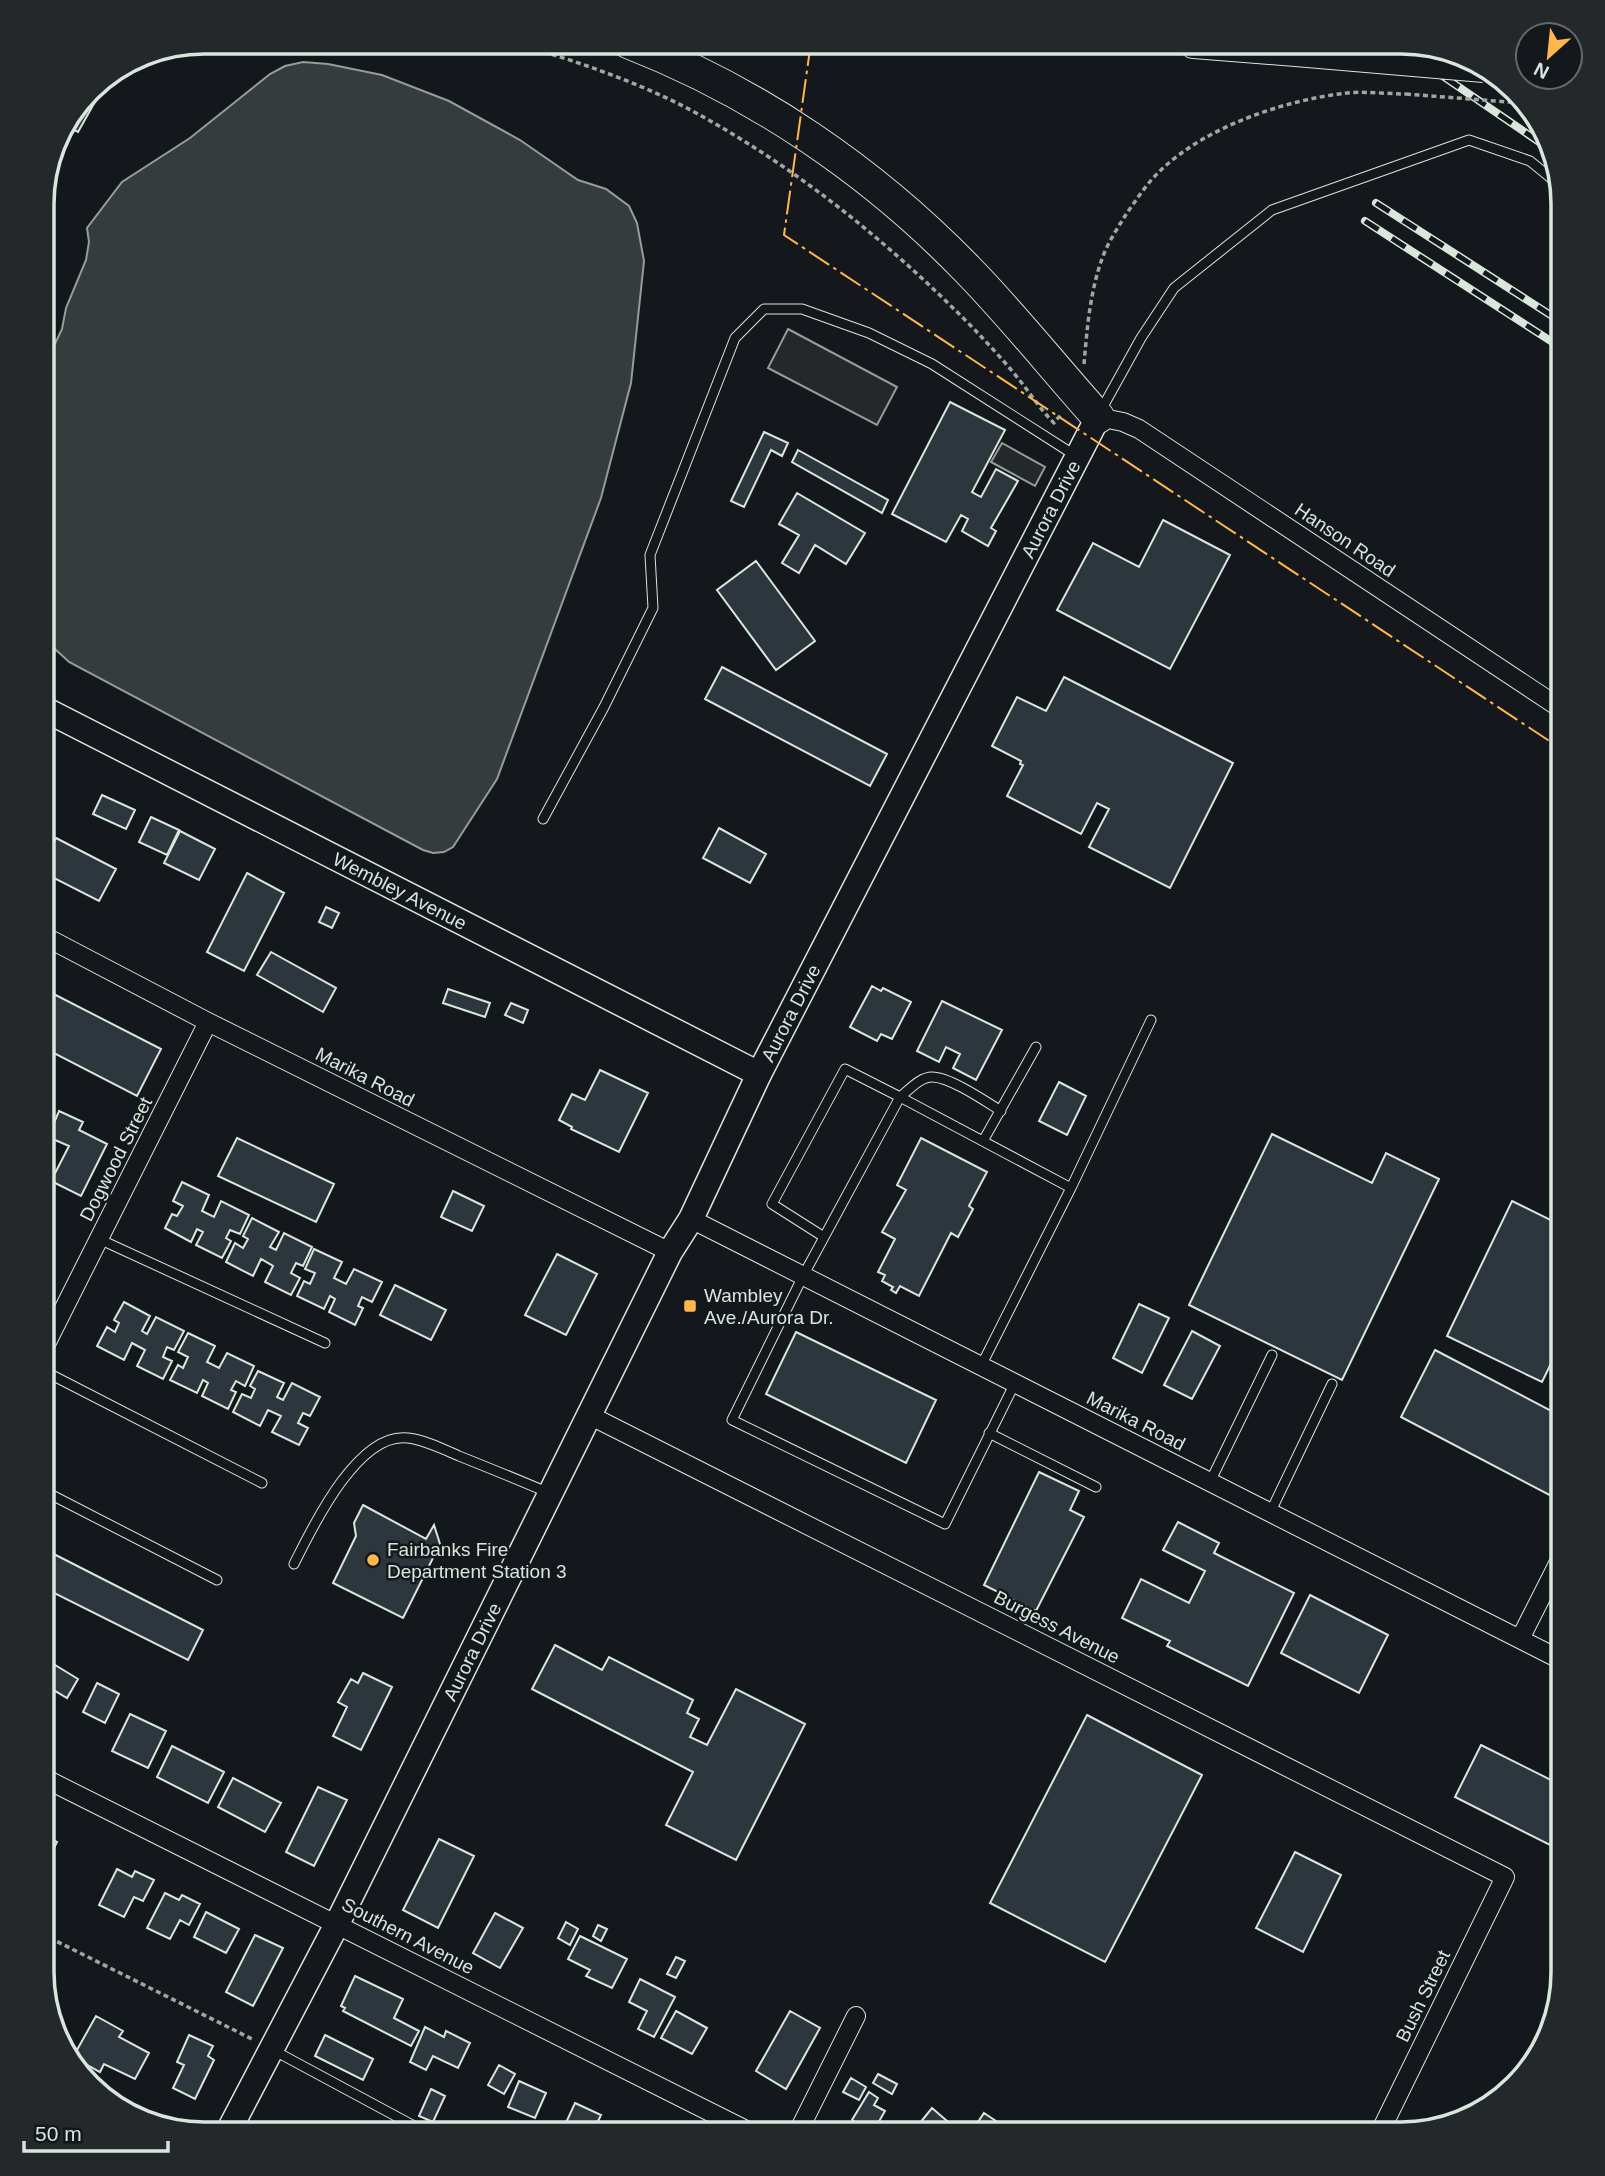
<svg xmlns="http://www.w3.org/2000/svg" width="1605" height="2176" font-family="Helvetica,sans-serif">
<rect width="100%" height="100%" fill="#14181c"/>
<!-- parking -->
<path fill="#24282b" stroke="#939e99" stroke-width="2" d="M788,329L897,387L877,425L768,368Z
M1002,443L1045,467L1035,486L991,462Z"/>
<!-- water -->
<path fill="#363b3e" stroke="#939e99" stroke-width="2" d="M303,62L328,64L382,75L449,101L520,140L578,180L606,189L629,206L637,223L644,261L631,383L601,498L497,779L453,847L444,852L433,853L423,850L69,662L42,637V379L49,369L53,348L62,329L66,308L86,260L89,242L87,228L122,182L190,138L270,74L285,66Z"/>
<!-- building -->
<path fill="#2c363c" stroke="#d8e6dc" stroke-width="2" d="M108,76L109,77L78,132L64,125L97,82Z
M950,402L1005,430L972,492L981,497L996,469L1018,481L991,528L996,531L988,546L962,531L968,519L961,515L946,542L892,514Z
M764,432L788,443L782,456L771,450L744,507L731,501Z
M798,450L888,500L882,513L792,462Z
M797,493L865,533L846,564L815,545L799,573L782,563L799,535L779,524Z
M1163,520L1230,555L1170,669L1057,610L1093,543L1139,567Z
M756,561L815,641L776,670L717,590Z
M722,667L887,754L870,786L705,699Z
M1064,677L1233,763L1170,888L1089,847L1109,809L1097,803L1081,834L1007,796L1023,765L1020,764L1021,761L992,746L1017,697L1046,711Z
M102,795L135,810L126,829L93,814Z
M151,817L179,830L167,855L139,842Z
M719,828L766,854L750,883L703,858Z
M180,831L215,849L199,880L164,863Z
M56,838L116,869L99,901L42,872V863Z
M247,873L284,893L244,971L207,952Z
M326,907L339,913L332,928L319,922Z
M271,952L336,988L323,1012L257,975Z
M872,986L881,991L883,988L911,1002L892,1039L881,1034L877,1041L850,1027Z
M42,988L161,1049L137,1096L42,1047Z
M448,989L490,1003L485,1017L443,1003Z
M942,1001L1002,1030L976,1080L953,1068L960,1054L946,1047L939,1062L917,1051Z
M511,1003L528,1010L523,1023L505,1015Z
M600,1070L648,1093L619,1152L571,1129L572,1127L559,1120L572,1094L585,1100Z
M1059,1082L1086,1096L1067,1135L1039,1121Z
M59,1111L83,1122L79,1130L107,1144L81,1196L51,1181L69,1146L48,1137Z
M1272,1134L1372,1183L1386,1153L1439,1179L1342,1380L1189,1305Z
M237,1138L334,1184L316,1222L218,1176Z
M921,1138L987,1172L969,1206L973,1209L958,1237L951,1233L919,1296L900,1286L896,1293L891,1290L893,1287L882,1281L885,1275L878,1272L895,1239L882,1232L906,1190L897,1185Z
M182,1182L209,1195L202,1211L214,1217L221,1201L249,1215L240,1234L230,1230L226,1238L231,1241L222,1258L196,1245L203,1232L197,1229L191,1242L165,1228L172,1214L177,1216L183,1206L173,1201Z
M453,1191L484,1206L472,1231L441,1217Z
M1512,1201L1563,1226V1339L1542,1382L1447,1336Z
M252,1218L279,1232L270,1247L276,1250L284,1233L312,1247L303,1266L296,1263L291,1273L300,1278L291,1295L265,1282L273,1266L261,1259L253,1276L226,1262L235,1243L243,1248L248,1239L243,1236Z
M314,1249L342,1262L334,1278L346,1284L354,1269L382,1282L372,1302L362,1297L358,1306L363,1308L355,1325L329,1312L335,1299L330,1296L324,1309L297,1296L304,1281L310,1284L315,1273L305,1269Z
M557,1254L597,1274L566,1335L525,1315Z
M395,1285L446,1310L431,1340L380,1315Z
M124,1302L150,1316L142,1331L147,1334L156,1317L184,1331L174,1350L167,1347L163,1357L172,1361L163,1379L137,1366L145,1350L132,1343L124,1360L97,1346L107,1327L115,1332L119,1323L114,1320Z
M1139,1304L1169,1318L1142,1373L1113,1358Z
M1192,1331L1220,1346L1192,1399L1164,1385Z
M796,1332L936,1400L906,1463L766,1394Z
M188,1333L215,1346L207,1362L219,1368L227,1353L254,1366L245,1386L236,1381L231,1390L236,1392L228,1409L202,1396L208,1383L203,1380L197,1393L170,1380L178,1365L183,1368L188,1357L178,1352Z
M1435,1350L1563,1417V1493L1559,1500L1401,1417Z
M258,1371L284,1383L277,1397L283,1400L292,1383L320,1397L310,1416L303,1413L298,1423L308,1428L299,1445L272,1432L281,1416L268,1410L260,1426L233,1412L242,1394L251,1398L255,1389L250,1386Z
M1039,1472L1079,1491L1070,1510L1084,1517L1036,1611L984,1585Z
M363,1505L426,1539L434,1525L440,1544L403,1618L333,1583L356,1536L354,1523Z
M1178,1522L1219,1543L1214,1553L1294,1593L1248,1686L1167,1646L1170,1641L1122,1618L1141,1579L1189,1603L1205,1571L1163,1550Z
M42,1548L203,1630L188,1660L42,1587Z
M1310,1595L1388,1635L1359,1693L1281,1653Z
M555,1645L602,1670L609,1657L693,1700L687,1713L699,1719L690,1737L707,1745L736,1689L805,1724L736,1860L666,1825L693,1772L532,1689Z
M47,1660L78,1679L67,1698L42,1683V1667Z
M363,1673L392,1687L361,1750L333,1736L347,1707L338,1702L351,1679L358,1683Z
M97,1683L119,1694L105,1723L83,1712Z
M130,1714L166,1731L148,1768L112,1751Z
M1087,1715L1202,1775L1105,1962L990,1903Z
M1481,1745L1563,1786V1839L1558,1849L1455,1797Z
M172,1746L224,1772L208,1803L157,1777Z
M233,1778L281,1803L265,1832L218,1807Z
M318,1787L347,1800L314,1866L286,1852Z
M42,1835L57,1842L44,1868L42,1867Z
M439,1839L474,1856L438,1928L403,1910Z
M1295,1852L1341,1875L1303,1952L1256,1928Z
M117,1869L132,1877L135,1871L154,1880L143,1901L134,1897L124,1917L99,1905Z
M165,1893L179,1900L182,1895L200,1904L189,1925L180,1920L170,1939L147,1928Z
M206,1912L239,1929L226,1953L194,1937Z
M495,1913L523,1928L500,1968L473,1953Z
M566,1922L578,1929L570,1945L558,1938Z
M598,1925L607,1929L601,1941L593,1936Z
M255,1935L283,1948L253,2006L226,1992Z
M580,1936L627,1959L612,1988L586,1976L590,1970L568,1959Z
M676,1957L685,1961L676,1978L667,1974Z
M355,1976L403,1999L394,2018L419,2031L411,2046L343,2011L345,2008L341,2006Z
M640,1979L675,1997L654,2037L638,2029L647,2011L629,2002Z
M676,2011L707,2028L692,2054L661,2038Z
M790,2011L820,2028L786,2089L756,2071Z
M96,2016L123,2031L119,2037L149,2053L135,2079L104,2064L100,2072L73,2057Z
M425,2027L444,2037L446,2031L470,2043L458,2068L433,2056L426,2070L410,2062Z
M189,2035L213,2046L208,2056L214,2060L195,2099L173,2088L184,2065L177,2062Z
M325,2035L373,2059L363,2080L315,2056Z
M499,2065L515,2074L504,2094L488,2085Z
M878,2074L897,2084L892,2094L873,2083Z
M851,2078L866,2087L859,2100L843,2092Z
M519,2081L546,2093L535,2118L508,2107Z
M431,2089L445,2096L433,2122L419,2116Z
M869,2092L878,2098L874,2105L885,2111L873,2132L852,2120Z
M575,2103L601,2115L592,2134L581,2128L577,2134L564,2127Z
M932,2108L954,2127L948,2134H911Z
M984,2113L1005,2127L1000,2134H970Z
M621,2125L638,2134H617Z"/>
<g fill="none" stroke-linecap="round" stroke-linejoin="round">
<defs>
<path id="lane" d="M1100,412L1141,338L1174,288L1272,210L1469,140L1530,161L1557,183
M543,819L604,707L653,608L650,555L735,338L764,309H802L869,333L932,364L1076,456
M983,1141L1036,1047
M824,1237L772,1204L845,1069L900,1097C909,1090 920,1077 932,1077C950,1077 985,1101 1001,1111
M99,1239L325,1343
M42,1314L57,1322
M981,1366L1071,1188
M42,1370L262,1483
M1015,1383L945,1524L732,1420L803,1276L900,1097L1071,1188L1151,1020
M989,1433L1096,1487
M1210,1482L1272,1355
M42,1490L217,1580
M1270,1513L1332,1384
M294,1564C312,1528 358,1431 408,1438C425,1440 443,1449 459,1456C489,1468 519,1480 549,1493
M273,2050L429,2134"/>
<path id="street" d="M1098,417L1123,422L1139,429L1563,710
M42,935L208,1022L670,1252
M691,1219L1563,1661
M42,1352L208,1022
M589,1415L1505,1877L1379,2134
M1520,1639L1563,1554
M42,1777L754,2134
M797,2134L856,2016"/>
<g id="secondary">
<path id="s1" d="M42,708L759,1074"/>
<path id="s2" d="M227,2134L337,1924L670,1252L691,1219L759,1074L1098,417"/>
</g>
<path id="highway" d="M628,42C756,92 872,171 967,269C1013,316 1054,368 1098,417
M1194,42L1308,51"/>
</defs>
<!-- lane casing -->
<use href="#lane" stroke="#d8e6dc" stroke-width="11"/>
<!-- street casing -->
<use href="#street" stroke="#d8e6dc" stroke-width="20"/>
<!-- secondary casing -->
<use href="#secondary" stroke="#d8e6dc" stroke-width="27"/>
<!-- highway casing -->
<use href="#highway" stroke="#d8e6dc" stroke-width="34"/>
<!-- path -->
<path stroke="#9da8a2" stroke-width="3.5" stroke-dasharray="5 3.5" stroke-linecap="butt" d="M511,42C570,59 630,79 685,107C794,165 889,242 975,330C990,346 1007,364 1021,382C1032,396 1041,410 1054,423L1062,413
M1084,364C1087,329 1090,292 1102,259C1107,244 1117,229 1125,216C1136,200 1147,183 1161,170C1207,126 1285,100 1347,93C1366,91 1387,94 1406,94
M42,1934L254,2040"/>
<!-- lane -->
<use href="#lane" stroke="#14181c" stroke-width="9"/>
<!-- street -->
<use href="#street" stroke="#14181c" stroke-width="18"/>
<!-- secondary -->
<use href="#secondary" stroke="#14181c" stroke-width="24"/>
<!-- highway -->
<use href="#highway" stroke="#14181c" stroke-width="32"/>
<defs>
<path id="rail" d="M1393,42L1548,148
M1376,203L1563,323
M1365,221L1563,349"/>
</defs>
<!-- rail casing -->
<use href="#rail" stroke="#d8e6dc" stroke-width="8"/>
<!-- rail -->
<use href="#rail" stroke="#14181c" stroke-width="5" stroke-dasharray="16" stroke-linecap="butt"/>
<defs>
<path id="highway-bridge" d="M1308,51L1484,66"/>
</defs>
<!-- highway-bridge casing -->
<use href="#highway-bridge" stroke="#d8e6dc" stroke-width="34" stroke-linecap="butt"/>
<!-- path-bridge -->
<path stroke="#9da8a2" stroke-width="3.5" stroke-dasharray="5 3.5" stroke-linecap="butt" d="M1406,94L1521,103"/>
<!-- highway-bridge -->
<use href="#highway-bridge" stroke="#14181c" stroke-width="32"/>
<!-- power -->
<path stroke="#ffb74d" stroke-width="2" stroke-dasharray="24 5 3.5 5" stroke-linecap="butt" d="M811,42L784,235L1563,750"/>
</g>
<!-- markers -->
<g fill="#ffb74d" stroke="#14181c" stroke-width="2.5">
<rect x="683" y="1299" width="14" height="14" rx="3.5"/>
<circle cx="373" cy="1560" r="7"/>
</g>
<g text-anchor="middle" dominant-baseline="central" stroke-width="5" stroke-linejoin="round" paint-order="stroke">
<!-- street labels -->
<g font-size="19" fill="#d8e6dc" stroke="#14181c">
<text stroke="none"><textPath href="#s2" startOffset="1822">Aurora Drive</textPath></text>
<text transform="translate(1345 540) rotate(34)">Hanson Road</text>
<text stroke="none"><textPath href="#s1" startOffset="402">Wembley Avenue</textPath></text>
<text stroke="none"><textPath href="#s2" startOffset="1255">Aurora Drive</textPath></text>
<text transform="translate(365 1077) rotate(27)">Marika Road</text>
<text transform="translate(116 1159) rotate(-63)">Dogwood Street</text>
<text transform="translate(1136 1421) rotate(27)">Marika Road</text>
<text transform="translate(1057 1627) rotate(27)">Burgess Avenue</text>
<text stroke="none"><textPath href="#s2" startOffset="541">Aurora Drive</textPath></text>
<text transform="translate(408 1936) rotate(27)">Southern Avenue</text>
<text transform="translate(1423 1996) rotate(-64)">Bush Street</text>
</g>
<!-- poi labels -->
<g font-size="19" fill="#d8e6dc" stroke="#14181c" text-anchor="start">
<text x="704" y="1295">Wambley<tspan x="704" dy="22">Ave./Aurora Dr.</tspan></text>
<text x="387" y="1549">Fairbanks Fire<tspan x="387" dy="22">Department Station 3</tspan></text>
</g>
</g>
<!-- crop -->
<path d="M0 0H1605V2176H0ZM204 54H1401A150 150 0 0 1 1551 204V1972A150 150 0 0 1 1401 2122H204A150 150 0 0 1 54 1972V204A150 150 0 0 1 204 54Z" fill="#24282b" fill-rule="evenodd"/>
<path fill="none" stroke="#d8e6dc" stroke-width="3.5" d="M204 54H1401A150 150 0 0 1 1551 204V1972A150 150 0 0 1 1401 2122H204A150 150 0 0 1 54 1972V204A150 150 0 0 1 204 54Z"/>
<!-- north arrow -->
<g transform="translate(1549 56) rotate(207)"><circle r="33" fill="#14181c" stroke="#626a69" stroke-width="2"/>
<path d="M0-5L12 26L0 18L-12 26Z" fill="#ffb74d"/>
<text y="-10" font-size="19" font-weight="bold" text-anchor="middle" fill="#d8e6dc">N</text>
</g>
<!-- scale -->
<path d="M24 2141v10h144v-10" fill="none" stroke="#d8e6dc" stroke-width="3.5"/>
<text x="35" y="2141" font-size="21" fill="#d8e6dc" stroke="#14181c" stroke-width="5" paint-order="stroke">50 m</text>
</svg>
